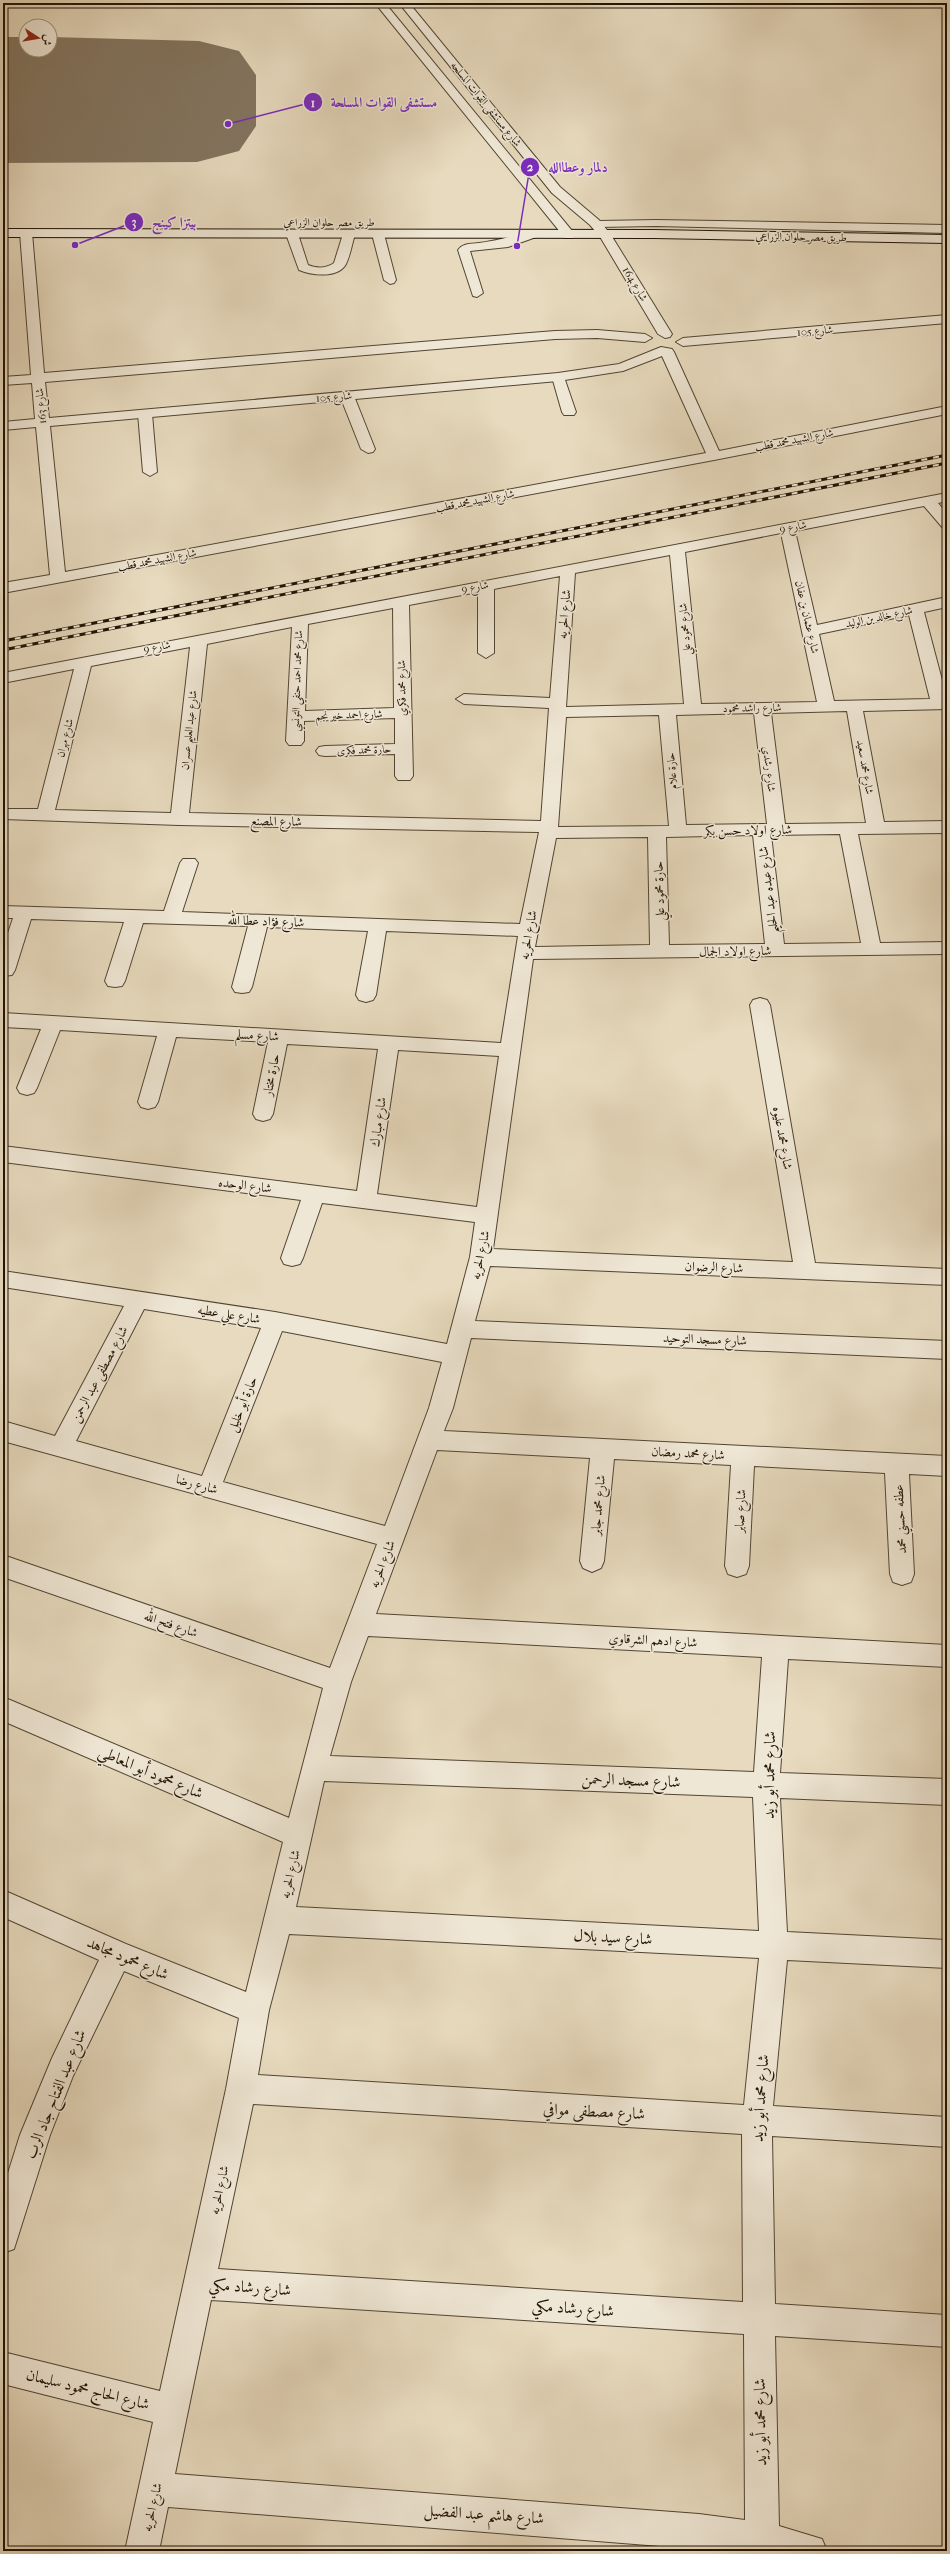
<svg xmlns="http://www.w3.org/2000/svg" width="950" height="2554" font-family="'IM FELL French Canon',Amiri,serif">
<rect width="100%" height="100%" fill="#e7dabe"/>
<filter id="stains"><feTurbulence type="fractalNoise" baseFrequency=".005" numOctaves="4"/><feColorMatrix values="0 0 0 0 .2 0 0 0 0 .09 0 0 0 0 .02 0 0 0 .5 -.17"/></filter>
<radialGradient id="worn" r=".72"><stop offset=".6" stop-color="#630" stop-opacity="0"/><stop offset="1" stop-color="#630" stop-opacity=".3"/></radialGradient>
<g fill="none" stroke-linecap="round" stroke-linejoin="round">
<!-- runway -->
<path fill="#847661" fill-rule="evenodd" d="M3,37H26V50H50V37L199,41L239,51L256,75V126L239,151L197,162L3,163Z"/>
<defs>
<path id="service" d="M656,220L947,225V233L656,226L598,227L592,224L598,221Z
M292,230L298,234L308,265C317,269 327,268 334,263L343,234L349,230L353,232L355,234C352,244 350,256 346,264C338,279 311,275 299,270L286,234Z
M378,230L384,234L396,280L394,283L390,284L384,280L372,234Z
M535,230L539,232V236L508,247L470,251L483,293L477,297L473,296L458,250C463,243 471,244 479,243C498,241 516,235 535,230Z
M558,373L564,377L576,412L574,415H564L562,412L552,377Z
M347,392L354,396L375,449L373,452L368,453L361,449L340,396Z
M145,410L152,414L157,472L150,476L143,472L138,414Z"/>
<path id="minor" d="M26,229L32,233L44,373L555,331L597,330L645,334L652,338L645,342L597,338L555,339L45,382L49,418L558,373L619,364L661,347L672,349L674,352L719,451L947,406V414L714,460L3,593V583L50,575L36,427L3,430V422L35,419L32,383L3,385V377L31,375L20,233ZM662,356L706,453L65,572L50,426L558,381L623,371Z
M605,231L611,235L672,334L670,337L665,338L658,334L599,235Z
M947,315V323L683,346L676,342L683,338Z
M947,493V501L938,503L947,514V528L942,527L924,506L795,531L817,625L947,597V607L924,612L947,699V709L863,711L884,822L947,821V833L858,834L880,943L947,942V954L533,959L493,1249L793,1262L750,1005L753,1000L760,998L767,1000L770,1005L815,1263L947,1269V1285L490,1266L475,1321L947,1341V1359L471,1338L453,1408L444,1431L947,1456V1476L909,1474L914,1574L911,1582L902,1585L893,1582L890,1574L885,1473L754,1466L749,1566L746,1574L737,1577L728,1574L725,1566L731,1465L614,1459L604,1561L601,1568L592,1572L583,1568L580,1561L590,1458L437,1450L376,1614L947,1645V1667L788,1659L780,1773L947,1779V1805L780,1798L787,1932L947,1940V1968L787,1960L773,2106L947,2117V2147L772,2136L775,2304L947,2315V2347L775,2336L779,2526L822,2539L827,2551H723L168,2507L159,2551H125L153,2422L3,2384V2352L160,2391L226,2089L239,2018L124,1971L73,2076L50,2135L14,2249L3,2253V2189L20,2135L52,2058L99,1960L3,1917V1890L126,1944L246,1992L283,1842L3,1721V1697L289,1818L323,1688L3,1577V1555L330,1668L377,1544L3,1441V1421L55,1436L124,1306L3,1287V1271L275,1312L447,1344L470,1257L475,1222L322,1203L303,1258L300,1264L292,1266L284,1264L281,1258L301,1200L3,1162V1146L357,1191L378,1049L287,1044L273,1114L270,1119L263,1121L256,1119L253,1114L268,1042L176,1037L158,1102L155,1107L148,1109L141,1107L138,1102L157,1036L60,1030L37,1088L34,1093L27,1095L20,1093L17,1088L41,1029L3,1027V1013L501,1043L518,936L386,931L376,995L373,1000L366,1002L359,1000L356,995L368,931L267,927L252,987L249,992L242,993L235,992L232,987L248,926L143,923L125,981L122,986L115,987L108,986L105,981L124,922L31,919L15,970L12,975L3,976V948L13,918H3V906L164,911L180,863L183,859H195L198,863L182,912L520,924L539,832L179,825L3,819V809H38L74,669L3,683V673ZM781,533L817,702L701,704L685,552ZM670,555L684,704L566,707L575,573ZM560,576L550,698L464,694L456,699L464,704L549,708L541,821L189,813L207,644L292,627L286,741L289,745H301L304,741V721L395,718V744L325,746L319,747L316,751L319,755L325,756L395,754V776L398,780H410L413,776L409,605L478,592V653L486,658L494,653V589ZM393,608L394,708L305,711L308,624ZM909,615L930,699L834,701L819,634ZM190,647L171,813L55,810L91,666ZM847,711L866,823L785,824L771,713ZM754,713L767,824L686,825L676,715ZM659,715L669,826L558,827L566,717ZM840,834L861,943L784,944L771,835ZM753,835L765,944L669,945L666,837ZM648,837L650,945L535,947L556,838ZM398,1050L499,1056L477,1207L377,1194ZM144,1309L261,1328L202,1476L76,1441ZM282,1331L442,1362L429,1408L385,1526L223,1482ZM368,1636L762,1657L754,1772L330,1756L351,1682ZM324,1781L753,1797L759,1931L296,1907ZM289,1934L759,1958L744,2105L258,2075L269,2010ZM253,2104L742,2134L743,2302L218,2269ZM211,2300L744,2334L745,2520L699,2514L175,2474Z"/>
<path id="tertiary" d="M375,3H385L573,232L575,235L573,238H565Z
M399,3H409L560,187L599,220L611,235L609,238H601L590,225L552,193Z"/>
<path id="secondary" d="M3,229L654,230L947,235V243L654,238L3,237Z"/>
</defs>
<!-- service casing -->
<use href="#service" stroke="#524532" stroke-width="2"/>
<!-- minor casing -->
<use href="#minor" stroke="#524532" stroke-width="2"/>
<!-- tertiary casing -->
<use href="#tertiary" stroke="#524532" stroke-width="2"/>
<!-- secondary casing -->
<use href="#secondary" stroke="#211304" stroke-width="2"/>
<!-- service -->
<use href="#service" fill="#efe7d5" fill-rule="evenodd"/>
<!-- minor -->
<use href="#minor" fill="#efe7d5" fill-rule="evenodd"/>
<!-- tertiary -->
<use href="#tertiary" fill="#efe7d5" fill-rule="evenodd"/>
<!-- secondary -->
<use href="#secondary" fill="#efe7d5" fill-rule="evenodd"/>
<defs>
<path id="rail" d="M3,641L947,455
M3,650L947,463"/>
</defs>
<!-- rail casing -->
<use href="#rail" stroke="#211304" stroke-width="3"/>
<!-- rail -->
<use href="#rail" stroke="#efe7d5" stroke-width="2" stroke-dasharray="6" stroke-linecap="butt"/>
</g>
<g text-anchor="middle" dominant-baseline="central" stroke-width="3" stroke-linejoin="round" paint-order="stroke">
<!-- far-street labels -->
<g font-size="11" fill="#211304" stroke="#efe7d5">
<text transform="translate(486 104) rotate(51)">شارع مستشفى القوات المسلحه</text>
<text x="329" y="222">طريق مصر حلوان الزراعي</text>
<text transform="translate(801 237) rotate(1)">طريق مصر حلوان الزراعي</text>
<text transform="translate(635 284) rotate(59)">شارع 164</text>
<text transform="translate(815 331) rotate(-5)">شارع 105</text>
<text transform="translate(334 397) rotate(-5)">شارع 105</text>
<text transform="translate(41 406) rotate(-96)">شارع 163</text>
<text transform="translate(794 440) rotate(-11)">شارع الشهيد محمد قطب</text>
<text transform="translate(475 501) rotate(-11)">شارع الشهيد محمد قطب</text>
<text transform="translate(793 527) rotate(-11)">شارع 9</text>
<text transform="translate(157 560) rotate(-11)">شارع الشهيد محمد قطب</text>
<text transform="translate(475 587) rotate(-11)">شارع 9</text>
<text transform="translate(807 617) rotate(77)">شارع عثمان بن عفان</text>
<text transform="translate(879 617) rotate(-12)">شارع خالد بن الوليد</text>
<text transform="translate(685 629) rotate(-95)">شارع محمود علي</text>
<text transform="translate(157 647) rotate(-11)">شارع 9</text>
<text transform="translate(297 681) rotate(-88)">شارع محمد احمد حنفي التونسي</text>
<text transform="translate(402 688) rotate(-91)">شارع محمد فكري</text>
<text transform="translate(752 708) rotate(-1)">شارع راشد محمود</text>
<text transform="translate(349 715) rotate(-2)">شارع احمد خير نجم</text>
<text transform="translate(189 730) rotate(-84)">شارع عبد العليم عسران</text>
<text transform="translate(65 738) rotate(-76)">شارع مهران</text>
<text transform="translate(364 750) rotate(-2)">حارة محمد فكرى</text>
<text transform="translate(865 767) rotate(80)">شارع محمد سعيد</text>
<text transform="translate(769 769) rotate(83)">شارع رشدي</text>
<text transform="translate(672 771) rotate(-95)">حارة علام</text>
</g>
<!-- street labels -->
<g font-size="13" fill="#211304" stroke="#efe7d5">
<text transform="translate(564 614) rotate(-85)">شارع الحريه</text>
<text transform="translate(276 821) rotate(1)">شارع المصنع</text>
<text transform="translate(748 830) rotate(-1)">شارع اولاد حسن بكر</text>
<text transform="translate(768 890) rotate(-97)">شارع عبده عبد الحليم</text>
<text transform="translate(659 891) rotate(-92)">حارة محمود علي</text>
<text transform="translate(266 921) rotate(2)">شارع فؤاد عطا الله</text>
<text transform="translate(528 935) rotate(-80)">شارع الحريه</text>
<text transform="translate(735 951) rotate(-1)">شارع اولاد الجمال</text>
<text transform="translate(257 1035) rotate(3)">شارع مسلم</text>
<text transform="translate(271 1075) rotate(-79)">حارة مختار</text>
<text transform="translate(378 1122) rotate(-82)">شارع مبارك</text>
<text transform="translate(783 1138) rotate(80)">شارع محمد عليوه</text>
<text transform="translate(245 1185) rotate(7)">شارع الوحده</text>
<text transform="translate(480 1255) rotate(-78)">شارع الحريه</text>
<text transform="translate(714 1267) rotate(2)">شارع الرضوان</text>
<text transform="translate(229 1314) rotate(9)">شارع علي عطيه</text>
<text transform="translate(705 1339) rotate(2)">شارع مسجد التوحيد</text>
<text transform="translate(99 1374) rotate(-62)">شارع مصطفى عبد الرحمن</text>
<text transform="translate(242 1404) rotate(-68)">حارة أبو خليل</text>
<text transform="translate(688 1453) rotate(3)">شارع محمد رمضان</text>
<text transform="translate(197 1484) rotate(15)">شارع رضا</text>
<text transform="translate(598 1505) rotate(-85)">شارع محمد جابر</text>
<text transform="translate(740 1511) rotate(-87)">شارع صابر</text>
<text transform="translate(900 1519) rotate(-93)">عطفه حسني محمد</text>
<text transform="translate(382 1564) rotate(-69)">شارع الحريه</text>
<text transform="translate(171 1624) rotate(19)">شارع فتح الله</text>
<text transform="translate(653 1640) rotate(3)">شارع ادهم الشرقاوي</text>
<text transform="translate(290 1874) rotate(-77)">شارع الحريه</text>
<text transform="translate(219 2190) rotate(-78)">شارع الحريه</text>
<text transform="translate(152 2507) rotate(-77)">شارع الحريه</text>
</g>
<!-- near-street labels -->
<g font-size="16" fill="#211304" stroke="#efe7d5">
<text transform="translate(151 1772) rotate(23)">شارع محمود أبو المعاطي</text>
<text transform="translate(769 1775) rotate(-89)">شارع محمد أبو زيد</text>
<text transform="translate(631 1780) rotate(2)">شارع مسجد الرحمن</text>
<text transform="translate(613 1937) rotate(3)">شارع سيد بلال</text>
<text transform="translate(128 1958) rotate(23)">شارع محمود مجاهد</text>
<text transform="translate(55 2094) rotate(-68)">شارع عبد الفتاح جاد الرب</text>
<text transform="translate(760 2098) rotate(-86)">شارع محمد أبو زيد</text>
<text transform="translate(594 2111) rotate(3)">شارع مصطفى موافي</text>
<text transform="translate(250 2287) rotate(4)">شارع رشاد مكي</text>
<text transform="translate(573 2308) rotate(4)">شارع رشاد مكي</text>
<text transform="translate(88 2389) rotate(14)">شارع الحاج محمود سليمان</text>
<text transform="translate(760 2422) rotate(-91)">شارع محمد أبو زيد</text>
<text transform="translate(484 2514) rotate(4)">شارع هاشم عبد الفضيل</text>
</g>
</g>
<!-- callouts -->
<path fill="none" stroke="#7b2cbf" stroke-width="1.5" d="M228 124L313 102M517 246L530 167M75 245L134 222"/>
<g fill="#7b2cbf" stroke="#efe7d5" stroke-width="1.5">
<circle cx="228" cy="124" r="4"/>
<circle cx="517" cy="246" r="4"/>
<circle cx="75" cy="245" r="4"/>
<circle cx="313" cy="102" r="10"/>
<circle cx="530" cy="167" r="10"/>
<circle cx="134" cy="222" r="10"/>
</g>
<g font-size="12" text-anchor="middle" font-weight="bold" fill="#fff">
<text x="313" y="107">1</text>
<text x="530" y="171">2</text>
<text x="134" y="226">3</text>
</g>
<g font-size="14" text-anchor="middle" font-weight="bold" fill="#7b2cbf" stroke="#efe7d5" stroke-width="3" stroke-linejoin="round" paint-order="stroke">
<text x="384" y="107">مستشفى القوات المسلحة</text>
<text x="578" y="172">دلمار وعطاالله</text>
<text x="174" y="227">بيتزا كينج</text>
</g>
<!-- margin -->
<rect width="950" height="2554" fill="none" stroke="#e7dabe" stroke-width="16"/>
<rect x="4" y="4" width="942" height="2546" fill="none" stroke="#211304" stroke-width="2"/>
<rect x="8" y="8" width="934" height="2538" fill="none" stroke="#211304"/>
<!-- north arrow -->
<g transform="translate(38 38) rotate(102)"><circle r="19" fill="#efe7d5" stroke="#9d9281"/>
<path d="M0-3L7 15L0 10L-7 15Z" fill="#8f2418"/>
<text y="-6" font-size="11" font-weight="bold" text-anchor="middle" fill="#211304">ش</text>
</g>
<rect width="100%" height="100%" filter="url(#stains)"/>
<rect width="100%" height="100%" fill="url(#worn)"/>
</svg>
